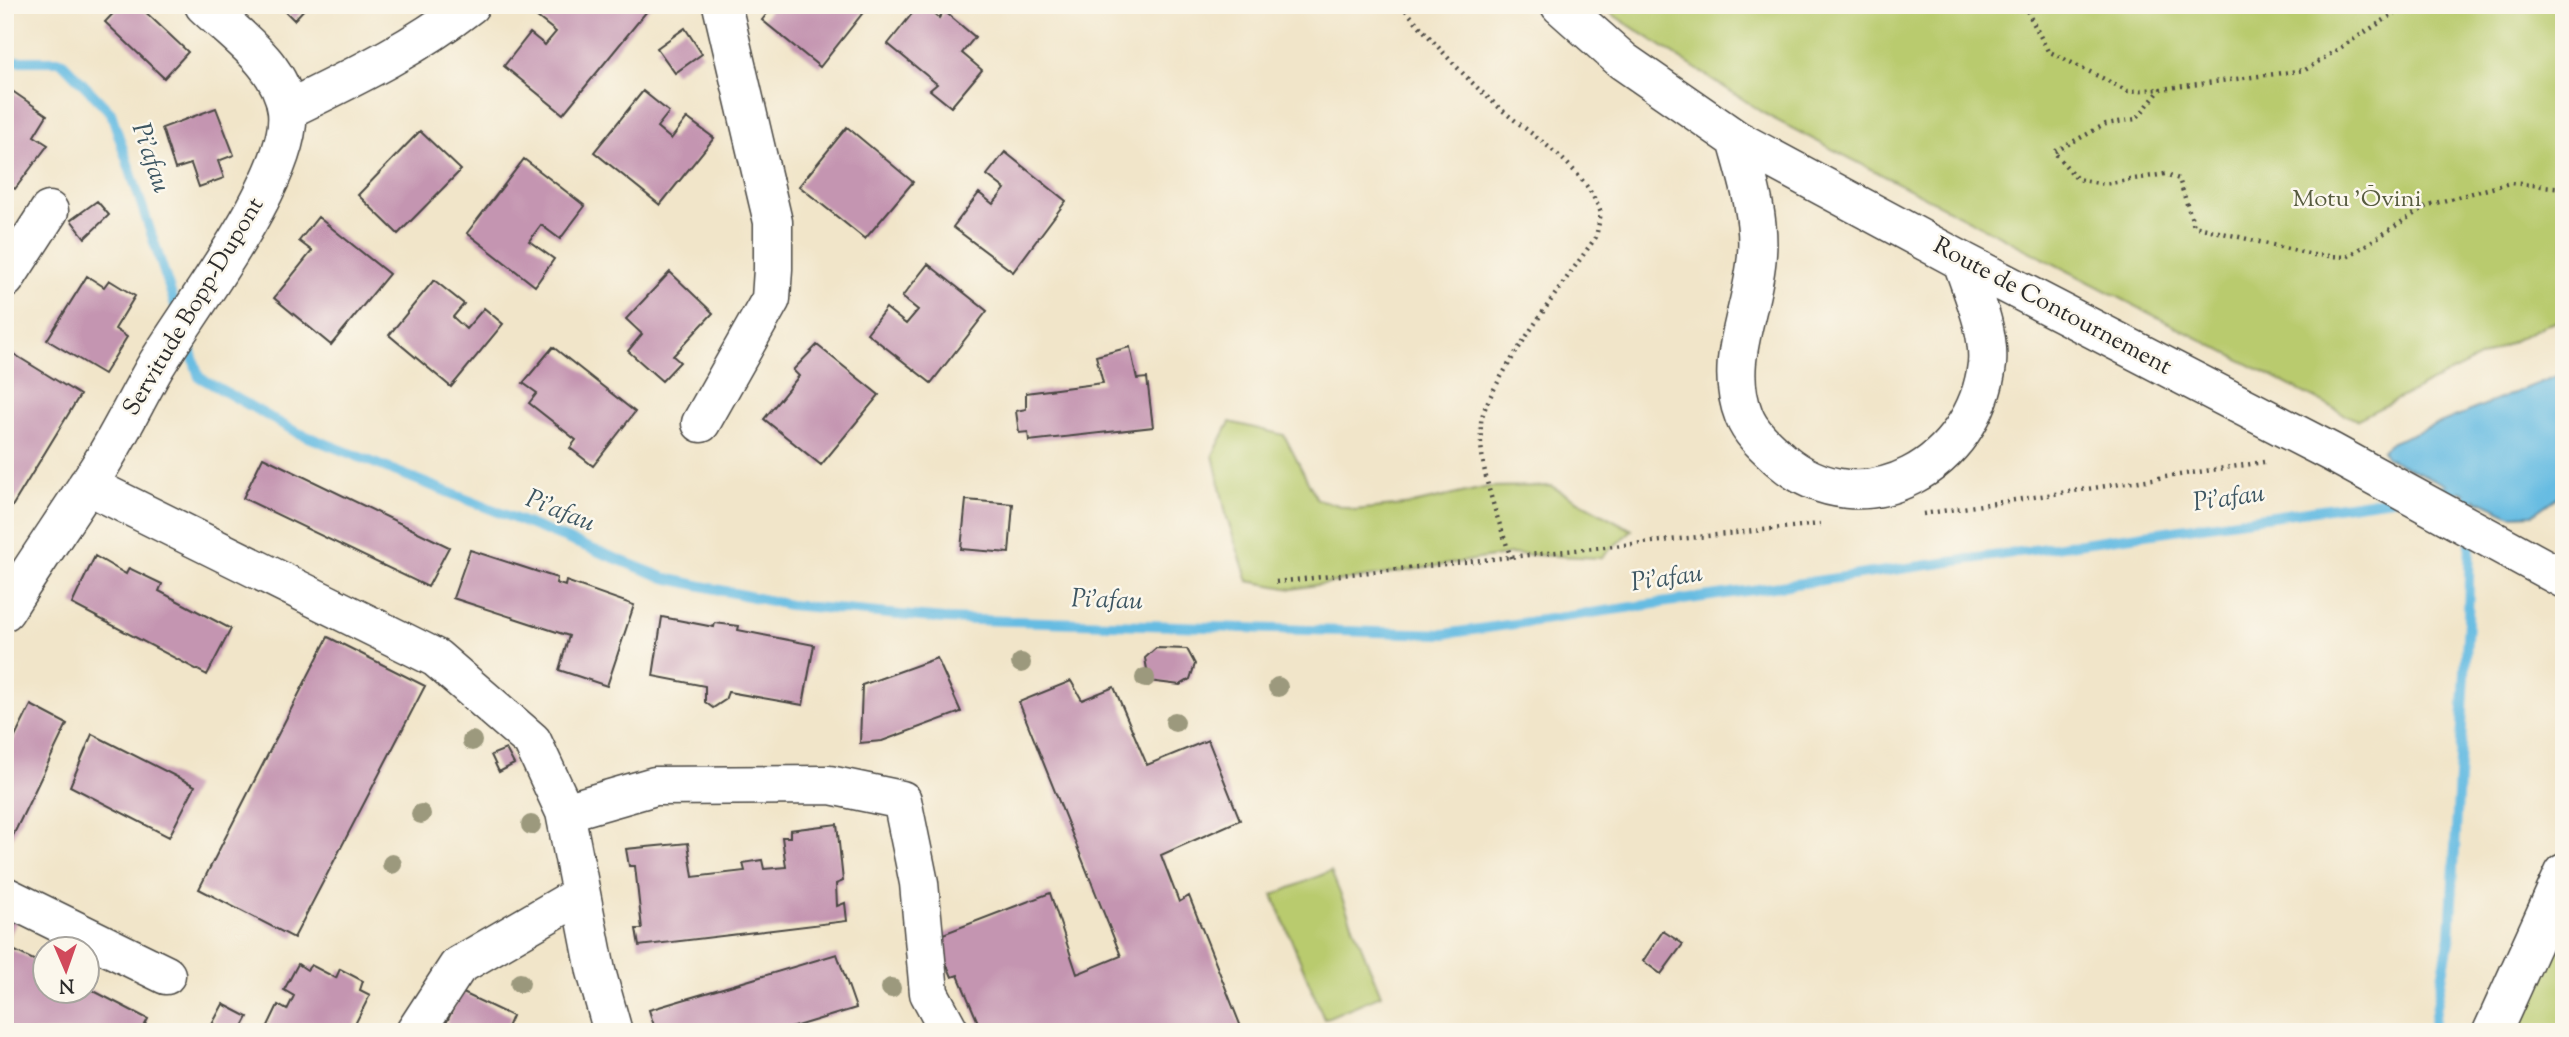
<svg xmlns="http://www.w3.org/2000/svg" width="2569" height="1037" font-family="'Sorts Mill Goudy',serif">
<rect width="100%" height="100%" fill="#fbf7ec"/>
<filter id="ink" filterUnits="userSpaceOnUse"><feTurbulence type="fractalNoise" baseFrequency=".0143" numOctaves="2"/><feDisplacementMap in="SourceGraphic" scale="14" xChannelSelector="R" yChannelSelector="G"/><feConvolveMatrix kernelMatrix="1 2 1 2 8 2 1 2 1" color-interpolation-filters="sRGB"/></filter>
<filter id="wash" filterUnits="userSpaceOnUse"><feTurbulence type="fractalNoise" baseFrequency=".00686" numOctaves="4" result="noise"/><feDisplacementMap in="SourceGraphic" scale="28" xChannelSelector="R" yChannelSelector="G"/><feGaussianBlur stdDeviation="1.57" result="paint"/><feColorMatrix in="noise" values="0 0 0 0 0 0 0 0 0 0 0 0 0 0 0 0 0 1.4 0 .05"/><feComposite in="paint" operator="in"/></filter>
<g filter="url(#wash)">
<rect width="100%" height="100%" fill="#f1e5c9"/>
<!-- green -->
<path fill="#b9cb6e" stroke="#727b4c" stroke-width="2" d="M1598,5H2564V319L2543,326L2356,420L1770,117Z
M1230,422L1284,435L1317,499L1355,510L1413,504L1488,487L1551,486L1632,530L1601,558L1511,554L1292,589L1248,581L1227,518L1213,455Z
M1331,871L1381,995L1324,1019L1273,895Z
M2564,930V1032H2515Z"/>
<!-- water -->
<path fill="#66bce2" stroke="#487486" stroke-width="2" d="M2564,373V492L2533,514L2511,515L2387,458L2382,450L2392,442Z"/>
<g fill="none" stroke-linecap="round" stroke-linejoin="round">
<!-- stream -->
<path stroke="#66bce2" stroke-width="10" d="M5,61H61L111,113L178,314
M186,336L199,377L296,432L665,578L789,605L944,619L1444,634L2391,499
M2431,493L2454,490
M2470,520V497
M2432,1032L2450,936L2468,621L2470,536"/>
</g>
<g id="blocks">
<!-- building -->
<path fill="#c495b1" d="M121,5H138L188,52L164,78L105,22Z
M279,5H308L294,20Z
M544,5H652L563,114L504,66L530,33L545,45L556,32L536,16Z
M774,5H869L820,67L762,20Z
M919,5H924L939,18L944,11L975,37L962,53L982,70L951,107L930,90L937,84L888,44Z
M685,28L702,54L675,73L657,48Z
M5,86L47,115L34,136L48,145L15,189L5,182Z
M643,91L669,112L657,127L671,139L687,118L714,138L660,205L594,152Z
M216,108L234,155L218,161L224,178L199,187L191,164L175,169L162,128Z
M847,127L913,182L865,239L799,186Z
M420,131L461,170L398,234L358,195Z
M1005,152L1066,201L1013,272L953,227L979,193L993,204L1005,189L987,175Z
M524,159L585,206L560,239L541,225L529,241L554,259L535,286L467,233Z
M97,201L109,215L85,238L71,220Z
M318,217L389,274L331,345L274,298L312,251L299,241Z
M5,224L19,232L5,255Z
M928,264L987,311L931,383L867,333L886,308L906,324L918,310L902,297Z
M670,272L713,313L673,356L680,362L662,381L628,351L642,334L626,319Z
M87,276L104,287L109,280L135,296L115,329L127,337L104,374L47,340Z
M434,280L464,304L453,317L466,329L484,308L503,324L451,387L389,335Z
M817,345L879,395L821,465L764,419L799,376L793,370Z
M553,347L635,412L593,466L570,448L576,440L529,403L537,393L523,383Z
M1130,347L1137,379L1147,378L1153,427L1029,441L1028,432L1019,433L1016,411L1026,409V393L1103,383L1096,356Z
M12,353L80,395L5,518V364Z
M263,457L449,547L428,587L243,498Z
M966,500L1013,504L1009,553L961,549Z
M470,550L557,578L556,583L565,586L566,581L634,605L607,686L559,670L569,636L453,598Z
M95,556L126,574L129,568L162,584L159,591L231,629L207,675L72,604Z
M662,617L714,627L715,623L739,626L738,630L814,645L803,705L728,692L725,700L713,708L705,702V686L653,676Z
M328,637L425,686L294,938L199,889Z
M1156,648L1187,649L1195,664L1190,679L1180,685L1149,681L1145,658Z
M937,658L961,712L882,741L860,743L862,685Z
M1071,681L1082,700L1114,687L1147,765L1208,740L1240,820L1161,855L1179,902L1189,896L1243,1032H982L958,975L952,977L935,937L1050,893L1077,974L1121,956L1019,702Z
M31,705L67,724L7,848L5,757Z
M92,734L195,786L169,837L70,786Z
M506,749L514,764L499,772L491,755Z
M837,824L843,881L836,884L837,906L845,903L847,921L639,946L636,929H642L635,866H629L626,849L688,843L693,877L745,871L743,863L762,860L764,869L786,867L782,837H790V830Z
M5,913L18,919L5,946L46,966V992H88V988L148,1019L141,1032H16L5,1026Z
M1663,931L1683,944L1661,974L1643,961Z
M837,954L856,1008L777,1032H656L649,1010Z
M298,964L307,970L311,965L336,978L340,969L363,981L360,990L370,995L351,1032H265L278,1005L287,1010L294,996L284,990Z
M461,992L512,1016L505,1032H442Z
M223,1004L248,1017L240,1032H208Z"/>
</g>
</g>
<g filter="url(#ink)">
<use href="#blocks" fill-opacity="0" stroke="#494743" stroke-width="2"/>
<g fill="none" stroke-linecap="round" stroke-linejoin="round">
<defs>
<path id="minor" d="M1560,5L1623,61L1737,140L1962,261L2331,452L2564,579
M287,110C352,78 412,50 470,5
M1737,140C1747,177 1760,215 1757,254C1754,310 1722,360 1744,416C1751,434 1767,447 1781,460C1864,531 1976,463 1987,364C1990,330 1972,292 1962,261
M5,279L49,211
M701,423L771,299L773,269V222L722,5
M87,485L436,658L532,741L565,812L596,971L613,1032
M5,611C35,563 68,516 98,469C119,436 136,400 155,367C189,310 294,175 287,111C282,65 235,35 204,5
M565,812L655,786L830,785L902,800L919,883L929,993L950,1032
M5,896L166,975
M415,1032L458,966L580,895
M2492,1032L2564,873"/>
</defs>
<!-- minor casing -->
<use href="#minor" stroke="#494743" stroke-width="41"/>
<!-- path -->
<path stroke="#494743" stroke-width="4.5" stroke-dasharray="2 5" stroke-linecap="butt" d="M1401,5C1431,39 1460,73 1494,103C1532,137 1582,163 1601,213L1596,237C1573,270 1483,390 1481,423C1478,469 1497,515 1511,558
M2024,5L2048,51L2128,91L2161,89
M2408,5L2305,70L2161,89L2136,119L2106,124L2054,152L2077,179L2104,184L2165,174L2179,179L2194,226L2313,255L2347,257L2428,205L2510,183L2564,188
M1923,514L2264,462
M1276,582L1820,524"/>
<!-- minor -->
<use href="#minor" stroke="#fff" stroke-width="38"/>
</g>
<!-- trees -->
<g fill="#9c997d">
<circle cx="1021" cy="663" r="10"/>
<circle cx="1145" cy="678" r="10"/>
<circle cx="1278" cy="687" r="10"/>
<circle cx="1175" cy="722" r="10"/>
<circle cx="472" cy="741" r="10"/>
<circle cx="421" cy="814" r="10"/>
<circle cx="531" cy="825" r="10"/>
<circle cx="392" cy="864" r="10"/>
<circle cx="520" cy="983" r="10"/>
<circle cx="891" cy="988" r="10"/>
</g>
</g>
<g text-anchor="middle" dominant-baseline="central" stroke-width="5" stroke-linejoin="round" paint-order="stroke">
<!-- park labels -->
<g font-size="24" fill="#565b3f" stroke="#fbf7ec">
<text x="2357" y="200">Motu 'Ōvini</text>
</g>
<!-- street labels -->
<g font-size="24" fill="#2b2b2b" stroke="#fbf7ec">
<text transform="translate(194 307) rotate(-59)">Servitude Bopp-Dupont</text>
<text transform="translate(2052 307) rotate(28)">Route de Contournement</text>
</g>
<!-- water labels -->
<g font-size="26" font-style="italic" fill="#3d5662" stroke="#fbf7ec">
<text transform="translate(150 158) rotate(71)">Pi'afau</text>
<text transform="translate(2229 499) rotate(-8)">Pi'afau</text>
<text transform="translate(560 512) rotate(22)">Pi'afau</text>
<text transform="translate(1667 579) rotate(-8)">Pi'afau</text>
<text transform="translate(1107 601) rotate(2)">Pi'afau</text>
</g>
</g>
<!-- margin -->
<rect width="2569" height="1037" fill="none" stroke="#fbf7ec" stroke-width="28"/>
<!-- north arrow -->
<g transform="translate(66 970) rotate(178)"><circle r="33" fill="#fbf7ec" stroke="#a8a59f" stroke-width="2"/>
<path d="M0-5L12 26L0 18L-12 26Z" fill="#d1495b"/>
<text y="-10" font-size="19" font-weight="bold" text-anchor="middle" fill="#2b2b2b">N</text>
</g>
</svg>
